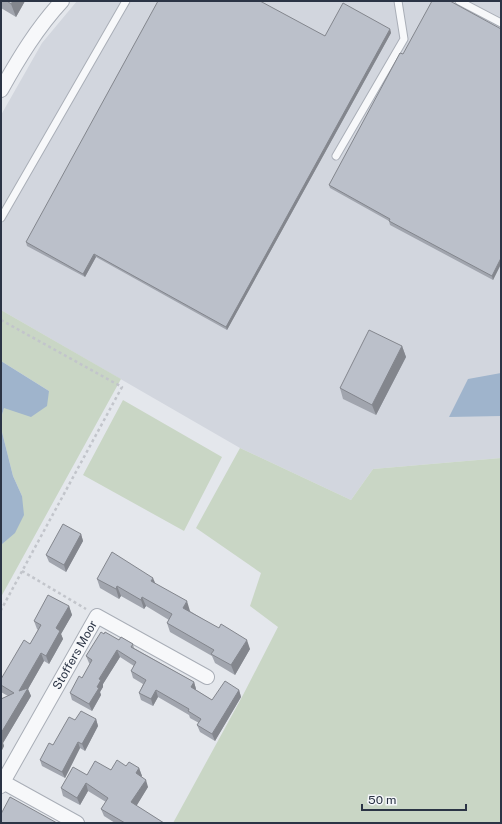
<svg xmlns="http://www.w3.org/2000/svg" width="502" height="824" font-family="'Public Sans',sans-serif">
<rect width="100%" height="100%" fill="#e4e7ec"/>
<!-- built -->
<path fill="#d2d6de" d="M77,1H501V458L373,469L351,500L240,448L1,310V115L42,43Z"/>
<!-- green -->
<path fill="#c9d6c5" d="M1,310L121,379L1,597V545L15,532L22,496L13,476L1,428V418L4,408L49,391L1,361Z
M123,400L222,457L184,531L83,475Z
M240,448L351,500L373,469L501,458V823H173L243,695L278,627L250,606L261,573L196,528Z"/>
<!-- water -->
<path fill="#9fb4cc" d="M1,361L49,391L47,406L31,417L4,408L1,418Z
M501,373V416L449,417L468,379Z
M1,428L13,476L22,496L24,515L15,533L1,545Z"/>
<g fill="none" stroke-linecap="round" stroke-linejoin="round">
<defs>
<path id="service" d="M459,1L501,23
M336,156L404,39L398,1
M1,218L126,1"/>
<g id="minor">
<path d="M1,90C19,58 37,28 62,1"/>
<path id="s1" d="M3,782L97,616L207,677"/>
<path d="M1,786L3,782L77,823"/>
</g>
</defs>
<!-- service casing -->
<use href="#service" stroke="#a9aeb7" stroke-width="9"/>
<!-- minor casing -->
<use href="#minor" stroke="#a9aeb7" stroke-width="16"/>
<!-- path -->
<path stroke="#c2c5cb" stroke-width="2.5" stroke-dasharray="3 3" stroke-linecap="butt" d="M1,320L122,387L1,610
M22,571L86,609"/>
<!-- service -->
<use href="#service" stroke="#f7f8fa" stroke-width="7"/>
<!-- minor -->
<use href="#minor" stroke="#f7f8fa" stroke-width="14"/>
</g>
<!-- wall -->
<path fill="#a1a5ae" d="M1,1H25L16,17L1,8Z
M390,29L391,33L227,330L96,257L85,277L27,246L26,242L325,36Z
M501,29V264L493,280L390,225L389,221L330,188L329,185L403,54Z
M402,346L406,357L376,415L343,399L340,388Z
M81,534L83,541L66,572L49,562L46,555Z
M97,579L155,584L190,611L250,649L235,675L215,663L212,656L170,632L167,623L169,620L146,606L144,609L121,596L119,599L100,588Z
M69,606L72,615L61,634L63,639L49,664L44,661L28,689L31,696L3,743L4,746L1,752V699L8,696L1,692V679L30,644L38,630L37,629L34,621Z
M104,634L119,640L133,644L134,648L194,682L196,689V690L212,700L239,690L241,697L215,741L200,732L197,725L199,723L190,718L189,715L158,697L153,706L141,700L139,693L143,684L133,678L131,671L134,666L120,657L103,684V687L100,692L101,695L92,711L72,700L70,693L82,678L90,664L89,663L86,656Z
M96,719L98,726L85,751L80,748L65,778L42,766L40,760L75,720Z
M126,766L139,768L142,776L141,777L148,787L136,806L164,823H115L104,816L101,809L106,802L88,791L80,805L63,796L61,788L87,775Z"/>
<!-- shaded-wall -->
<path fill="#83868d" d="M13,1H25L16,17L11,4Z
M390,29L391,33L227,330L226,327Z
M94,254L96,257L85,277L83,274Z
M501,258V264L493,280L492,276Z
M402,346L406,357L376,415L372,405Z
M81,534L83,541L66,572L64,565Z
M153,578L157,587L151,581Z
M117,586L121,596L119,599L116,589Z
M142,597L146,606L144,609L141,600Z
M187,601L190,611L187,617L183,608Z
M69,606L72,615L61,634L63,639L49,664L46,656L56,628Z
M247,640L250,649L235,675L231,665Z
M117,650L120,657L103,684V687L100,692L101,695L92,711L89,704L97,687L99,679Z
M41,653L44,661L28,689L31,696L3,743L4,746L1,752V733L19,691Z
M194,682L196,689L194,694L191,687Z
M156,690L158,697L153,706L151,699Z
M239,690L241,697L215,741L212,734Z
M96,719L98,726L85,751L82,744Z
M78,742L80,748L65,778L62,772Z
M139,768L142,776L139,780L136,773Z
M146,780L148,787L134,810L131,802Z
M86,783L88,791L80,805L77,798Z"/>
<!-- building -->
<path fill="#bbc0ca" stroke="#83868d" d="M7,1H13L11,4Z
M158,1H260L325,36L343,3L390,29L226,327L94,254L83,274L26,242Z
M432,1H450L501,29V258L492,276L389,221L390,219L329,185L400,53L403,54Z
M369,330L402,346L372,405L340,388Z
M63,524L81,534L64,565L46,555Z
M112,552L153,578L151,581L187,601L183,608L219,628L221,624L247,640L231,665L211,654L214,650L167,623L172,614L142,597L141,600L117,586L116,589L97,579Z
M48,595L69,606L56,628L60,631L46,656L41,653L19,691L28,688L1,733V699L14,693L1,685V679L24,640L30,644L41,625L34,621Z
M101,632L104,634L105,632L119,640L121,637L133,644L131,647L194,682L191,687L212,700L225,681L239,690L212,734L197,725L201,719L188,711L189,709L156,690L151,699L139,693L146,680L131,671L136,662L117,650L99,679L101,680L97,687L99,688L89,704L70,693L79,676L82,678L92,660L86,656Z
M81,711L96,719L82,744L78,742L62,772L40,760L49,743L53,745L69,717L75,720Z
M117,760L126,766L129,762L139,768L136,773L146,780L131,802L164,823H125L101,809L108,798L86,783L77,798L61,788L73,767L87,775L95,761L111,770Z
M10,797L57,823H1V814Z"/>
<g text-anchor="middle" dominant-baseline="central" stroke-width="3.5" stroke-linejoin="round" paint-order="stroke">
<!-- street labels -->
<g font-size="12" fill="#2b3445" stroke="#f4f6f9">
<text stroke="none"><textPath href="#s1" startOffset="146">Stoffers Moor</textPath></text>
</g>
</g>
<!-- border -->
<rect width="502" height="824" fill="none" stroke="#2b3445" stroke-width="4"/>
<!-- scale -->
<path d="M362 804v6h104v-6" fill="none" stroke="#2b3445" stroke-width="2"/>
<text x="368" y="804" font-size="12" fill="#2b3445" stroke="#f4f6f9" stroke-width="3" paint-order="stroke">50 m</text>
</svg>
